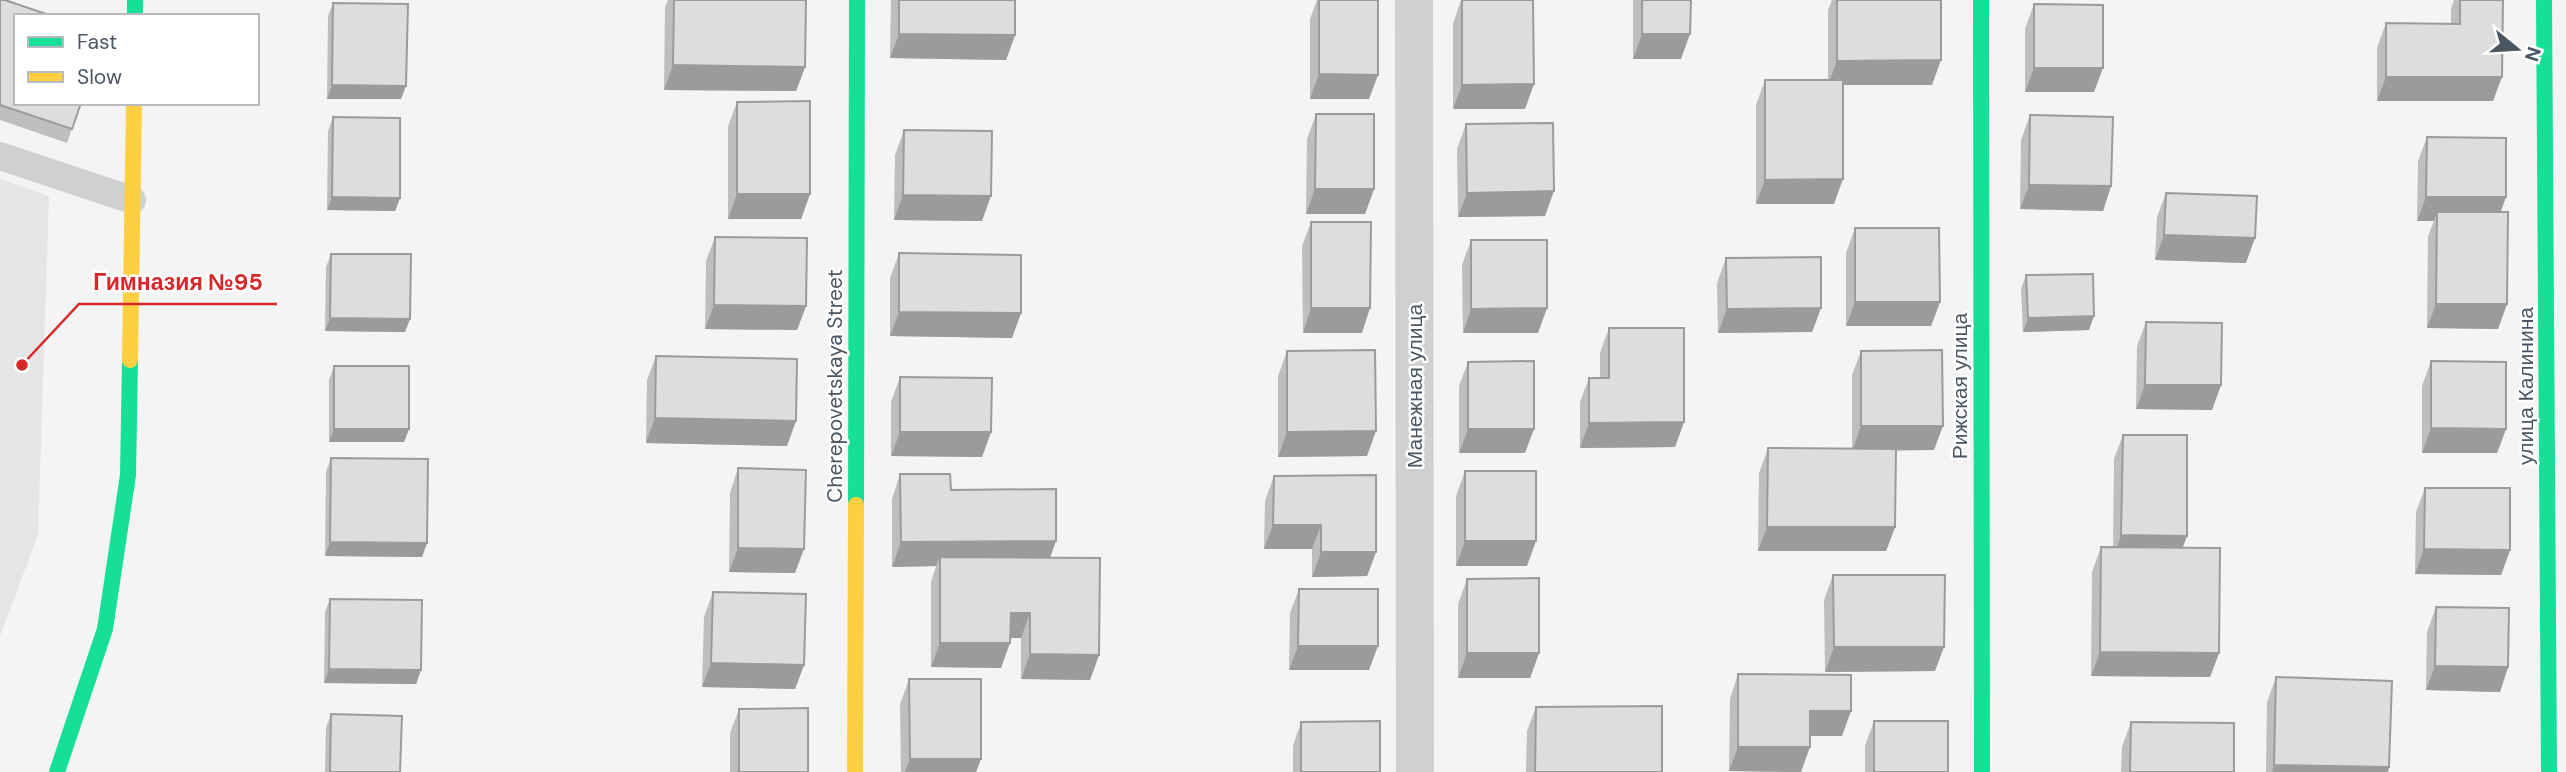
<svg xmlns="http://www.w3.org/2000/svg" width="2566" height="772" font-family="'DM Sans',sans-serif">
<rect width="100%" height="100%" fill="#f4f4f4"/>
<!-- education -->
<path fill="#e6e5e6" d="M0,179L49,196L38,535L0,636Z"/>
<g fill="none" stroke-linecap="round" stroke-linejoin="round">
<!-- lane -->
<path stroke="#ced0d2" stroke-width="28" d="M0,156L132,200"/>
<!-- street -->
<path stroke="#ced0d2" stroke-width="38" d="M1414,0L1415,772"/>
<!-- fast -->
<path stroke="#16e098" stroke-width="16" d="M135,0V16
M1981,0L1982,772
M2544,0L2549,772
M856,505L857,0
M57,772L105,629L128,475L130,360"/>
<!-- slow -->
<path stroke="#ffcf43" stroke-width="16" d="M130,360L134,103
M855,772L856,505"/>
</g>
<!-- wall -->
<path fill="#bebebf" d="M0,0L81,103L67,143L0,120Z
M668,0H806L805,67L796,91L664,90L665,7Z
M891,0H1015V35L1006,60L890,58Z
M1317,0H1378L1369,99H1310V19Z
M1461,0L1525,109H1453V24Z
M1633,0H1691L1681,59H1633Z
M1832,0H1941L1932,85H1843L1834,204H1756V105L1765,80H1828V10Z
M2454,0H2503L2493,101H2377V48L2386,23L2451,24V9Z
M333,3L401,99H327L328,16Z
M2034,4L2094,92H2025V29Z
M737,102L810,194L801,219H728V126Z
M1316,114L1374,189L1365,214H1306L1307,139Z
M2030,115L2111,186L2103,211L2020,209L2021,140Z
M333,117L400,198L395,211L327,210L328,131Z
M1466,124L1545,216L1458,217L1457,149Z
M904,130L982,221L894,220L895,155Z
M2427,137L2506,197L2500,212L2507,304L2498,329L2427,328L2428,236L2434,221H2417L2418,161Z
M2166,193L2246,263L2155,260L2157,217Z
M1311,222L1362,333H1303L1302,246Z
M1855,228L1940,302L1931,326H1846V253Z
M715,237L806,306L797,330L705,329L706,261Z
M1471,240L1538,333H1463L1462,265Z
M899,253L1021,313L1012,338L890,336V278Z
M331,254L410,319L405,332L325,331L326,267Z
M1726,258L1821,308L1812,332L1718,333L1717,283Z
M2026,275L2089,330L2023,332L2021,289Z
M2146,322L2221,385L2212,410L2136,409L2137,346Z
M1609,328L1684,422L1675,447L1580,448V402L1589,378H1600V353Z
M1287,351L1367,456L1278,457V376Z
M1861,351L1934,450H1896L1895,527L1886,551H1758L1759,473L1768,448H1852V375Z
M656,356L787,446L646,443L647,380Z
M2431,361L2506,429L2497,453H2422V386Z
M1468,362L1525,453H1459V386Z
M334,366L409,429L404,442H329V380Z
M900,377L991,432L982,457L891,456V402Z
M2123,435L2187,536L2182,548L2219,653L2210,677L2091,676L2092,572L2101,547H2113L2114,459Z
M331,458L427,543L422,557L325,556L326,472Z
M738,468L795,573L729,572L730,493Z
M1465,471L1527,566H1456V496Z
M900,474L951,490L1056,541L1050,557L1099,655L1090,680L1021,679V638H1010L1001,668L931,667V582L936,566L892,567V499Z
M1274,476L1376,552L1367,576L1312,577V549H1264L1265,501Z
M2425,488L2510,550L2501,575L2415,574L2416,512Z
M1833,575L1935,671L1825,672L1824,600Z
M1467,579L1539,653L1530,678H1458V604Z
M1299,589L1369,670H1289L1290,613Z
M713,592L804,665L795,689L702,687L704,617Z
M330,599L421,670L416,684L324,683L325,612Z
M2436,607L2508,667L2500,692L2426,690L2427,632Z
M1738,674L1842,736H1810L1801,772L1729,771L1730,699Z
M2276,677L2389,767L2388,772H2266L2267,702Z
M909,679L981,759L976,772H901L900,704Z
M1536,707L1662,772H1526L1527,731Z
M739,709L808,772H730V733Z
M331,714L400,772H325L326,728Z
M1874,721L1948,772H1865V746Z
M1301,722L1380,772H1293V746Z
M2131,722L2234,772H2121L2122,747Z"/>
<!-- shaded-wall -->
<path fill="#9b9b9b" d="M899,34L1015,35L1006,60L890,58Z
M1642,34H1690L1681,59H1633Z
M1941,60L1932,85H1828L1837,61Z
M673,65L805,67L796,91L664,90Z
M2034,68H2103L2094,92H2025Z
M1319,74L1378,75L1369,99H1310Z
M2386,77H2502L2493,101H2377Z
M1534,84L1525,109H1453L1462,85Z
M332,85L406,86L401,99H327Z
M1843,179L1834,204H1756L1765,180Z
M2029,185L2111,186L2103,211L2020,209Z
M1315,189H1374L1365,214H1306Z
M1554,191L1545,216L1458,217L1467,193Z
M737,194H810L801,219H728Z
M903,195L991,196L982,221L894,220Z
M332,197L400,198L395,211L327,210Z
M2426,197H2506L2497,222L2437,212L2434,221H2417Z
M2164,235L2255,238L2246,263L2155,260Z
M1855,302H1940L1931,326H1846Z
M2436,304H2507L2498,329L2427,328Z
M714,305L806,306L797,330L705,329Z
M1311,308H1370L1362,333H1303Z
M1547,308L1538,333H1463L1471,309Z
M1821,308L1812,332L1718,333L1727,309Z
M899,312L1021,313L1012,338L890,336Z
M2094,316L2089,330L2023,332L2028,318Z
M330,318L410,319L405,332L325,331Z
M2145,385H2221L2212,410L2136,409Z
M655,418L796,421L787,446L646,443Z
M1684,422L1675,447L1580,448L1589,423Z
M1861,426H1943L1934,450L1852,451Z
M2431,428L2506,429L2497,453H2422Z
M334,429H409L404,442H329Z
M1468,429H1534L1525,453H1459Z
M1376,431L1367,456L1278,457L1287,432Z
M900,432H991L982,457L891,456Z
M1273,525H1321L1312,549H1264Z
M1767,527H1895L1886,551H1758Z
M2121,535L2187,536L2178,560H2113Z
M1056,541L1047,566L940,557L936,566L892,567L901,542Z
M1465,541H1536L1527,566H1456Z
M330,542L427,543L422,557L325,556Z
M738,548L804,549L795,573L729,572Z
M2424,549L2510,550L2501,575L2415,574Z
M1321,552H1376L1367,576L1312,577Z
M1011,613H1030L1021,638H1002Z
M940,643H1010L1001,668L931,667Z
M1298,646H1378L1369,670H1289Z
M1834,647H1944L1935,671L1825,672Z
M2100,652L2219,653L2210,677L2091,676Z
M1467,653H1539L1530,678H1458Z
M1030,654L1099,655L1090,680L1021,679Z
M711,663L804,665L795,689L702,687Z
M2435,666L2508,667L2500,692L2426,690Z
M329,669L421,670L416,684L324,683Z
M1810,711H1851L1842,736H1801Z
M1738,747H1810L1801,772L1729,771Z
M910,759H981L976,772H905Z
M2274,765L2389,767L2388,772H2272Z"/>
<!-- building -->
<path fill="#ddddde" stroke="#9b9b9b" stroke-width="2" d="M0,0H5L52,16H16V103H81L72,129L0,105Z
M674,0H806L805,67L673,65Z
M899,0H1015V35L899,34Z
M1319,0H1378V75L1319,74Z
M1462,0H1533L1534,84L1462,85Z
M1642,0H1691L1690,34H1642Z
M1837,0H1941V60L1837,61Z
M2460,0H2503L2502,77H2386V23L2460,24Z
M333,3L408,4L406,86L332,85Z
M2034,4L2103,5V68H2034Z
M1765,80H1843V179L1765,180Z
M810,101V194H737V102Z
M1316,114H1374V189H1315Z
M2030,115L2113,117L2111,186L2029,185Z
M333,117L400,118V198L332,197Z
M1553,123L1554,191L1467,193L1466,124Z
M904,130L992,131L991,196L903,195Z
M2427,137L2506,138V197H2426Z
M2166,193L2257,196L2255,238L2164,235Z
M2437,212H2508L2507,304H2436Z
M1311,222H1371L1370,308H1311Z
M1855,228H1939L1940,302H1855Z
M715,237L807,238L806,306L714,305Z
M1471,240H1547V308L1471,309Z
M899,253L1021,255V313L899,312Z
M331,254H411L410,319L330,318Z
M1821,257V308L1727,309L1726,258Z
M2093,274L2094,316L2028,318L2026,275Z
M2146,322L2222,323L2221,385H2145Z
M1609,328H1684V422L1589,423V378H1609Z
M1375,350L1376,431L1287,432V351Z
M1942,350L1943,426H1861V351Z
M656,356L797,359L796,421L655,418Z
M1534,361V429H1468V362Z
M2431,361L2506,362V429L2431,428Z
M334,366H409V429H334Z
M900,377L992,378L991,432H900Z
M2123,435H2187V536L2121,535Z
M1768,448L1896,449L1895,527H1767Z
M331,458L428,459L427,543L330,542Z
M738,468L806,470L804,549L738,548Z
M1465,471H1536V541H1465Z
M900,474H950L951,490L1056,489V541L901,542Z
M1376,475V552H1321V525H1273L1274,476Z
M2425,488H2510V550L2424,549Z
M2101,547L2220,548L2219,653L2100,652Z
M940,557L1100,558L1099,655L1030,654V613H1011L1010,643H940Z
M1833,575H1945L1944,647H1834Z
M1539,578V653H1467V579Z
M1299,589H1378V646H1298Z
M713,592L806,594L804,665L711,663Z
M330,599L422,600L421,670L329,669Z
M2436,607L2509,608L2508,667L2435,666Z
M1738,674L1851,675V711H1810V747H1738Z
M2276,677L2392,681L2389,767L2274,765Z
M909,679H981V759H910Z
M1662,706V772H1535L1536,707Z
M808,708V772H739V709Z
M331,714L402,716L400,772H330Z
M1380,721V772H1301V722Z
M1874,721H1948V772H1874Z
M2131,722L2234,723V772H2130Z"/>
<g text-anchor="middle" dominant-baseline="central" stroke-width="5" stroke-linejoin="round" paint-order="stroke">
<!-- street labels -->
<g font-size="21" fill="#4a5661" stroke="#fff">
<text transform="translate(835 386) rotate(-90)">Cherepovetskaya Street</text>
<text transform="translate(1415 386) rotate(-90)">Манежная улица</text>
<text transform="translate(1960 386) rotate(-90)">Рижская улица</text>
<text transform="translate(2526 386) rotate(-90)">улица Калинина</text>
</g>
</g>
<!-- callouts -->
<path fill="none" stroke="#d62828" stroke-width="2.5" d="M22 365L79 304H277"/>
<circle fill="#d62828" stroke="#fff" stroke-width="2.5" cx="22" cy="365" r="7"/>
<g font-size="23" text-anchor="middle" font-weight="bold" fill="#d62828" stroke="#fff" stroke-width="5" stroke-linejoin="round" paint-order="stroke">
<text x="178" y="290">Гимназия №95</text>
</g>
<!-- legend -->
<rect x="14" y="14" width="245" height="91" fill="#ffffff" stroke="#b7bbc0" stroke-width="2"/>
<rect x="28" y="37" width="35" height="10" fill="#16e098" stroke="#b7bbc0" stroke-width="2"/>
<text x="77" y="49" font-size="21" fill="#4a5661">Fast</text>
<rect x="28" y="72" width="35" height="10" fill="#ffcf43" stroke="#b7bbc0" stroke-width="2"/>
<text x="77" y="84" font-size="21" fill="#4a5661">Slow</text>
<!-- north arrow -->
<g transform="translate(2517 49) rotate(108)" stroke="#ffffff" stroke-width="5" paint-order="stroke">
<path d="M0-5L12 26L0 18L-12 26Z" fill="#4a5661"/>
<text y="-10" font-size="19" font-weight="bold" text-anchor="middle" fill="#4a5661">N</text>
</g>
</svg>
